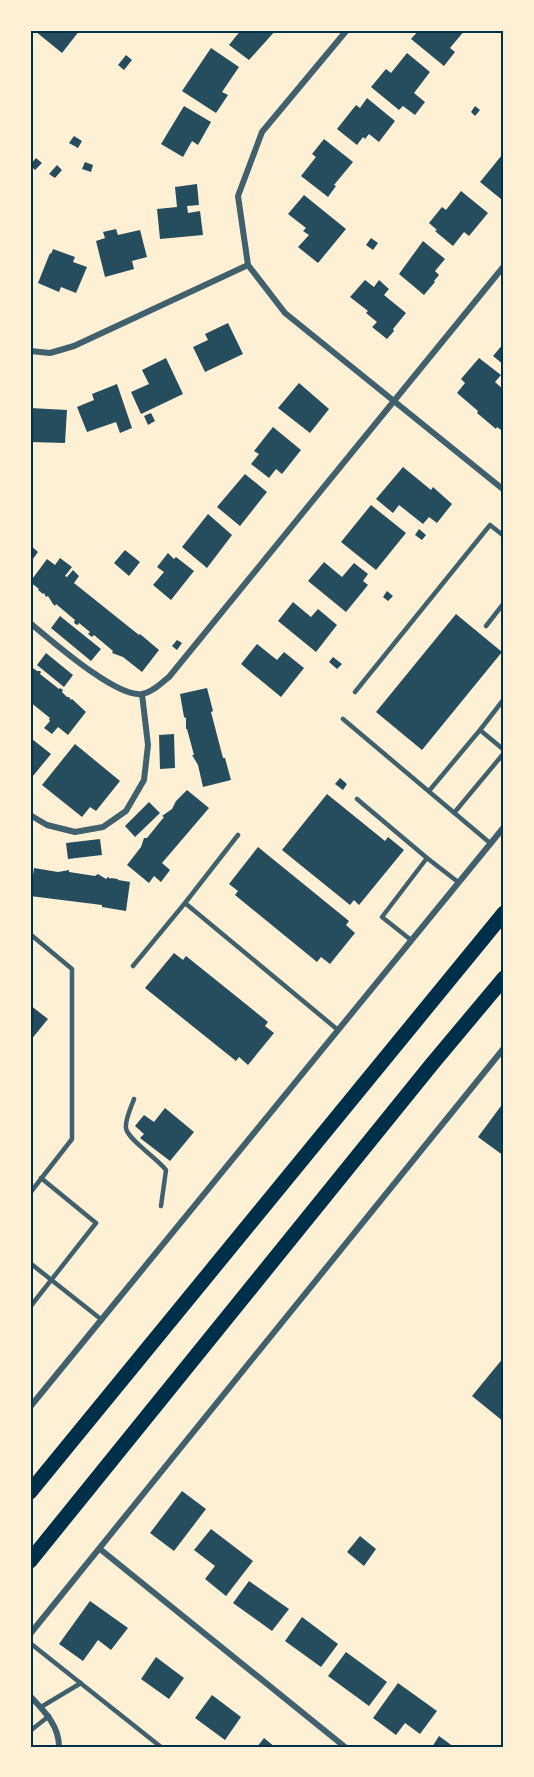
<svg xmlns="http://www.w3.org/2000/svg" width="534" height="1777" font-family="'Space Grotesk',sans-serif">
<rect width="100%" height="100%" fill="#fdf0d5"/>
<!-- building -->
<path fill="#264d5e" d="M37,30H80L62,53L35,31Z
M241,30H276L249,60L229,45Z
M419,30H465L450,48L455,52L444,66L411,39Z
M211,48L239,67L222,92L228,95L216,113L182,91Z
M407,53L430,72L414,93L425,102L415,115L403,106L399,110L371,87L386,69L391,73Z
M126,55L132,60L124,70L118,65Z
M367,98L395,121L379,142L369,134L365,139L363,137L357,145L337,129L356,105L360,108Z
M184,106L211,122L198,145L192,141L183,157L161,144Z
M475,106L480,110L475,116L471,112Z
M74,136L82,141L78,148L69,143Z
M324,139L353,162L334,185L336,186L328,197L301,176L316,157L312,154Z
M502,155L504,156V195L501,199L480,182Z
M36,158L42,163L35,170L30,165Z
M85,162L93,165L91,172L82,169Z
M57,165L62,170L55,178L49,174Z
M197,184L199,205L187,206L188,213L200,211L203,235L160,239L157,209L177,207L175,187Z
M461,191L488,213L469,236L464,232L453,246L435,231L437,230L429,223L442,207L446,210Z
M304,195L346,229L318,263L298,247L309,235L303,231L306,228L288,214Z
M116,229L118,235L140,230L147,257L132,261L134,269L105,277L96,241L105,238L103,232Z
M371,238L378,243L373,250L366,245Z
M423,241L445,259L435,271L439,275L434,281L435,282L424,295L399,274Z
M53,249L75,257L73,262L87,267L76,293L61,287L59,292L38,283L50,253L51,254Z
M365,280L374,287L379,280L389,289L384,295L406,313L393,329L394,331L387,339L372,327L377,322L366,313L368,311L350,297Z
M228,323L243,354L205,372L193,347L208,340L205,334Z
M504,343V365L493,356Z
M166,358L183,394L141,414L131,392L149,384L142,370Z
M479,358L501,375L495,382L504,390V432L497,427L496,429L477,413L478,411L457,393L465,383L461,379Z
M299,383L329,409L310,433L278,408Z
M117,384L132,428L120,433L116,422L87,432L77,407L94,400L92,394Z
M30,408L67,410L65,443L30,442Z
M151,413L155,421L148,425L144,416Z
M273,427L301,450L282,474L276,469L269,478L251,464L259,454L254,451Z
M403,467L431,490L433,487L452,504L437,523L429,517L423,524L399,505L393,513L376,499Z
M245,474L267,492L240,526L217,507Z
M371,505L406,533L376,570L341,542Z
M208,514L232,535L207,568L182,547Z
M419,529L426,535L422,540L415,535Z
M30,545L38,552L30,563Z
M125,550L140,562L129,576L114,563Z
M168,553L174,559L176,557L194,571L171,600L153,585L164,572L157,567Z
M60,558L72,567L65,576L67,577L73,570L79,576L74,583L139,635L140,634L159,650L142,672L123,657L112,653L113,651L94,635L92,637L88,634L90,632L79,623L78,625L75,624L74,622L75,620L56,604L55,606L53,604L48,596L46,597L44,593L43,594L38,590L39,589L30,582L47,559L55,565Z
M324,562L342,577L354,563L368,574L363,581L368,585L346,612L308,581Z
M387,591L393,596L388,601L383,597Z
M293,602L311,617L318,609L337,625L316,652L278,621Z
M456,614L502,652L422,750L376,712Z
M60,616L101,649L91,661L51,628Z
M177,640L182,643L177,650L172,646Z
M257,644L277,660L284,652L304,668L281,697L241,664Z
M46,653L73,675L64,687L37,665Z
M333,657L342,664L337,669L329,662Z
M30,666L37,671H40L41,672L40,674L59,689L60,688L63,690L62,692L67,697H69L71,700L72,699L86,712L68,735L58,727L52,734L44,728L50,721L49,719L50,718L30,702Z
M207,688L213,711L211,712L223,758H225L231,780L203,787L198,765L192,755H194L187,729H186V718L184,717L180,694Z
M174,734L175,768L160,769L159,735Z
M30,739H32L51,754L33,776L30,773Z
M75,744L120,781L96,811L90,807L82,817L42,785Z
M340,778L347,784L343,790L335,784Z
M187,790L209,808L162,863L170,870L161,882L154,876L149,883L127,865L141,847L144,838H147L164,817L162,816L172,809L176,801Z
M327,794L385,841L388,837L404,850L359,905L354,900L350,905L282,850Z
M149,802L160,813L135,837L125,826Z
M100,839L102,855L68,859L66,843Z
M258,847L349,921L346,925L355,933L330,964L321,957L317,962L235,895L238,891L229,884Z
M34,868L58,872L69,870V872L95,876L98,874L106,879L108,877L111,879V878L118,879V880L130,882L126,911L102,907V905L30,896Z
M174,953L183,960L186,956L268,1022L265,1026L274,1033L248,1065L239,1057L236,1061L145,988Z
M30,1005L48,1019L30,1041Z
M501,1106L504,1108V1156L478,1137Z
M165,1108L194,1132L170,1161L140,1138L144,1134L135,1126L144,1115L154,1122Z
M504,1357V1422L472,1396Z
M182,1491L206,1509L174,1551L150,1533Z
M211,1529L253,1561L226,1596L205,1579L215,1566L194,1550Z
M360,1536L376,1549L364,1566L347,1552Z
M249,1581L289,1609L272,1631L233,1603Z
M90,1601L128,1628L111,1650L98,1640L83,1661L59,1644Z
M302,1617L338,1644L321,1667L285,1641Z
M346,1652L387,1682L369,1706L328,1676Z
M156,1657L184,1678L169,1699L141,1679Z
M398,1683L437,1711L420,1734L405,1723L396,1735L373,1718Z
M212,1695L241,1717L225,1740L195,1718Z
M439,1736L454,1747H432Z
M264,1738L275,1747H257Z"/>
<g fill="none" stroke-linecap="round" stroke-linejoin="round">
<!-- service -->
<path stroke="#3f606c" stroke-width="4.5" d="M486,626L504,603
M355,692L490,525L504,536
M504,699L480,730L504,750
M343,719L490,843
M429,791L480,730
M357,799L427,858
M454,813L504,753
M238,835L185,903L338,1030
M30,934L72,969V1139L30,1193
M411,940L382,917L427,858L458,882
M133,966L185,903
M134,1099C131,1108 125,1119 126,1128C127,1139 157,1158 166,1170L161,1206
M30,1263L102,1320
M30,1307L96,1223L41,1178
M30,1643L161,1747
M41,1707L81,1683
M30,1731L49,1716"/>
<!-- minor -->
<path stroke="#3f606c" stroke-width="6" d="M347,30L262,132L238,196L248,265L285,313L504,490
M30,351L50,353L74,346L248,265
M30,623C51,640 116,698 142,694C153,692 161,683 169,677L504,266
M30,815L47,825L75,832L103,827L126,811L144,780L148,745L142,694
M30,1407L504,827
M100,1549L345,1747
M30,1634L504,1048
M30,1696C44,1711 59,1725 59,1747"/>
<!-- primary -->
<path stroke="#003049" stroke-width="15" d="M30,1492L504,913
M30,1561L432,1064L504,978"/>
</g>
<!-- border -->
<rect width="534" height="1777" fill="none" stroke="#fdf0d5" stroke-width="63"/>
<rect x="32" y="32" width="470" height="1714" fill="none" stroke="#003049" stroke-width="2"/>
</svg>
